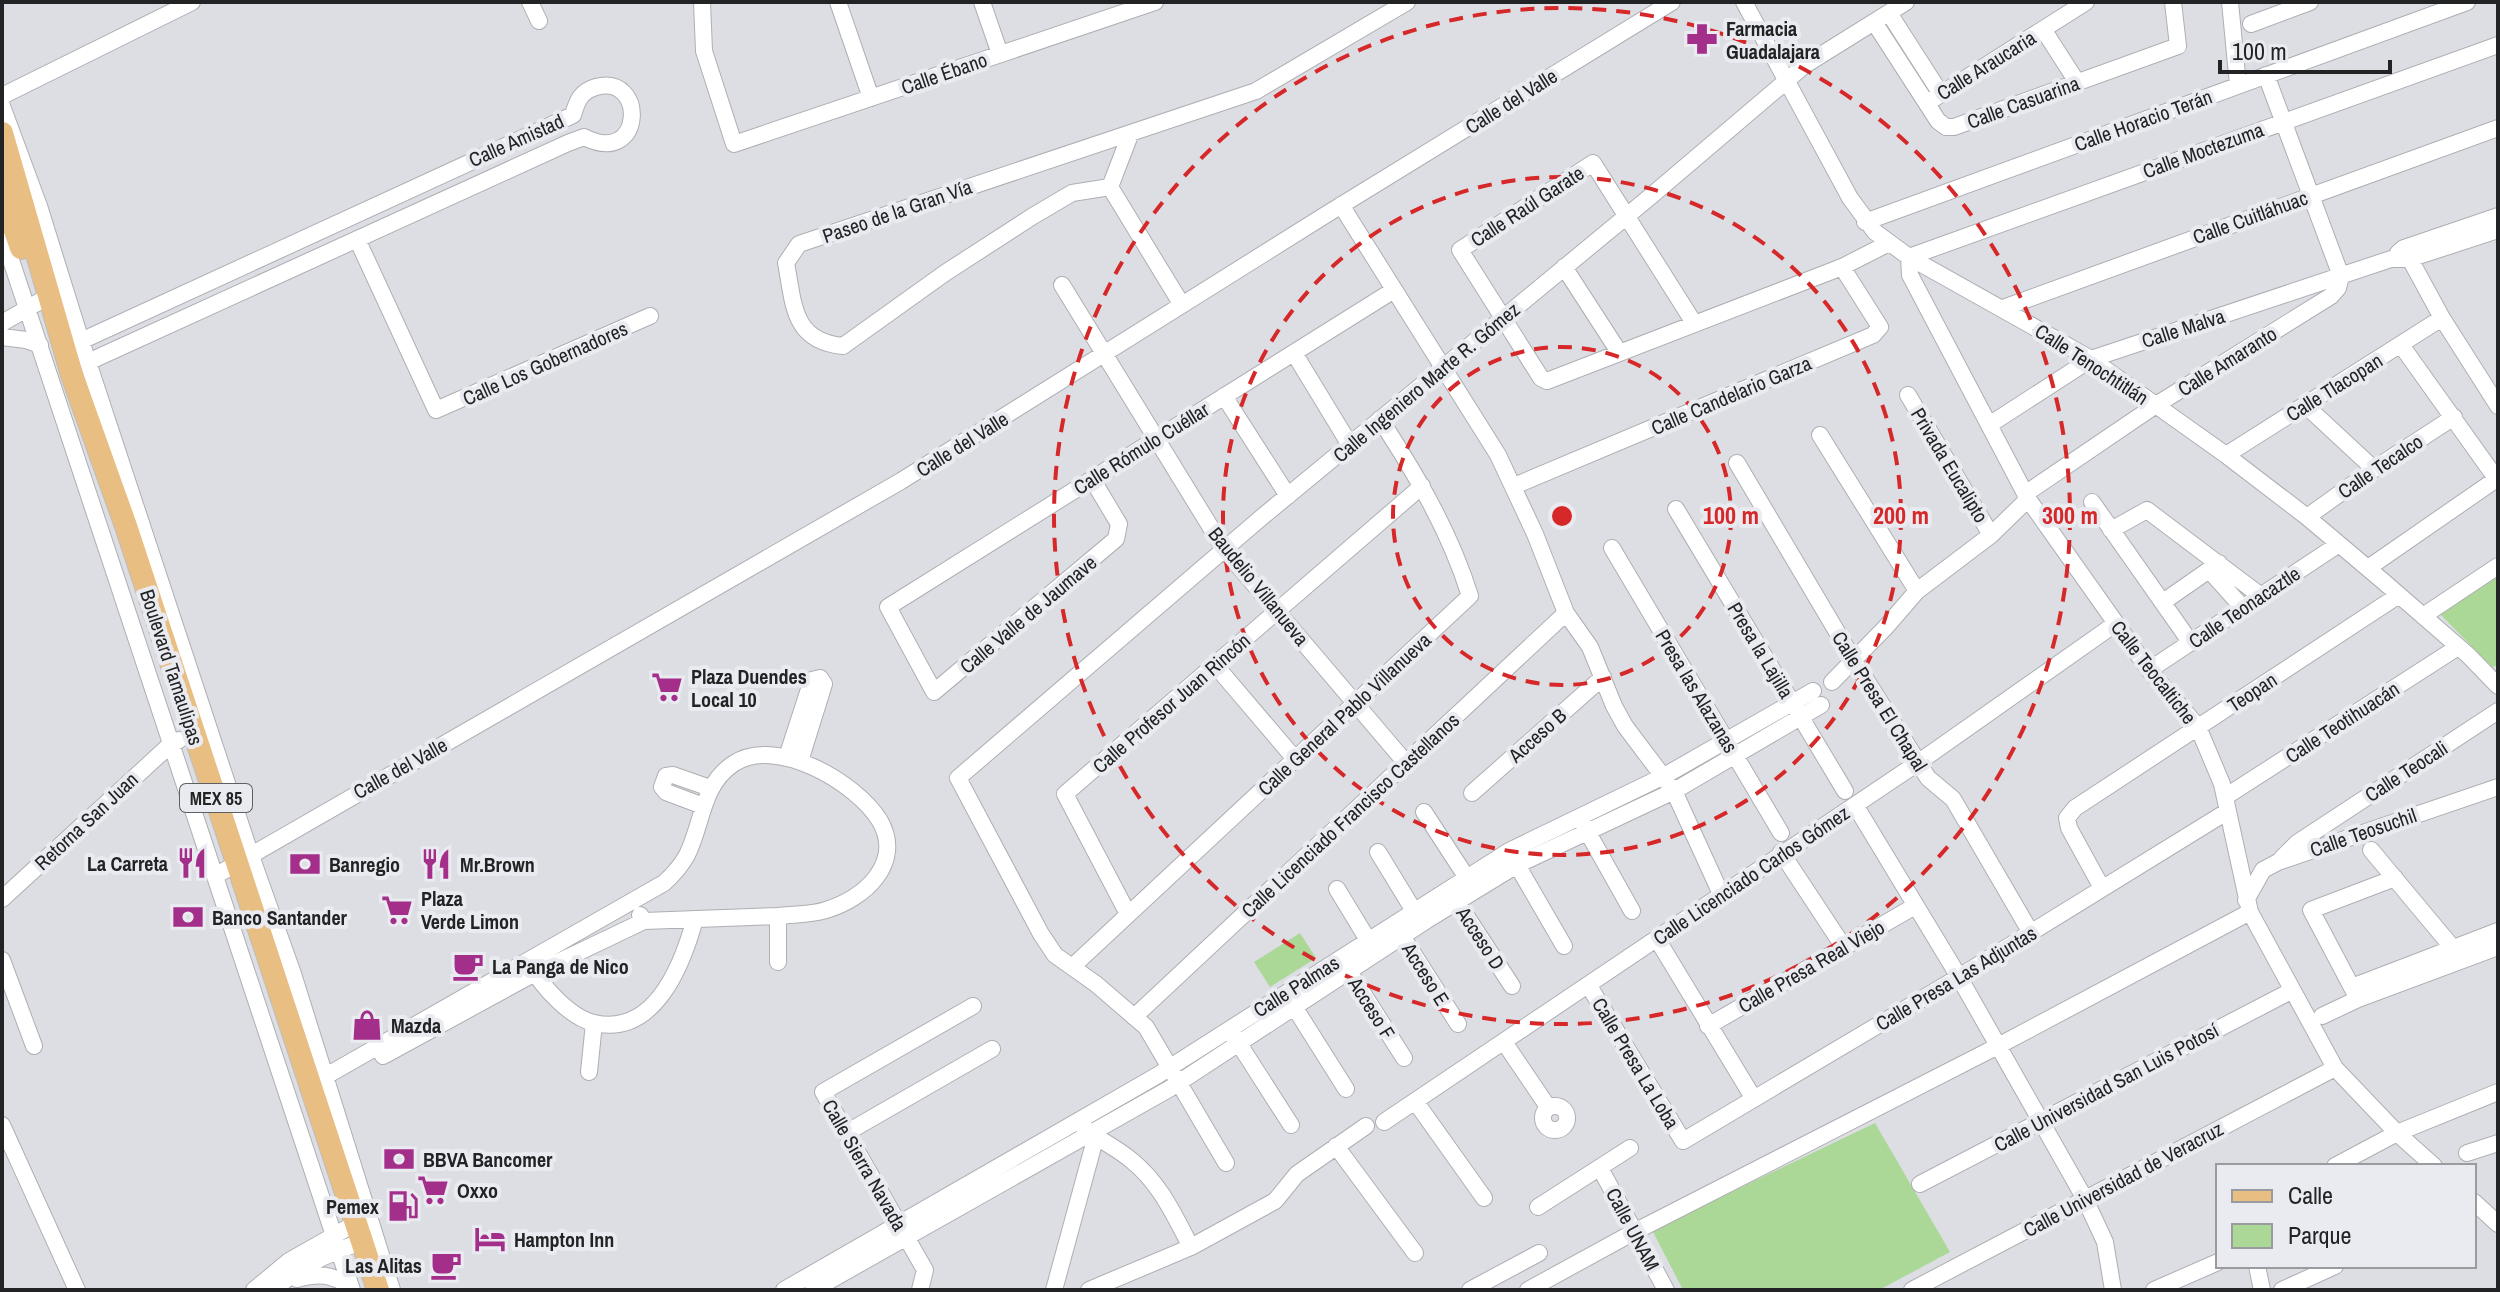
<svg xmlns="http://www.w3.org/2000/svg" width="2500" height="1292" font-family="'Archivo Narrow',sans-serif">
<rect width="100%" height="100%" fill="#dddee3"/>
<!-- green -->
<path fill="#abd897" d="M2498,575V665L2492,667L2440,614Z
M1300,933L1316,958L1270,987L1254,962Z
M1875,1123L1950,1252L1879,1290H1683L1652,1230Z"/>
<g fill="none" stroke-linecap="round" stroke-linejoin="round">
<defs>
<path id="minor" d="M530,2L539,21
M702,2L704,51L734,144L1155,2
M838,2L871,98
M982,2L1000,54
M1744,2L1850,198L1875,232L1909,257L2091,359L2226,455L2307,517L2384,582L2468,655L2498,686
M2230,2L2238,85
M1889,13L1941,94
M1874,22L1938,121L1946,127H1954L2178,46L2173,2
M2251,24L2310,2
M2043,29L2077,82
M2266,75L2341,276
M2,96L192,2
M1927,103L2086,2
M2,106L39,206L81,341L250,853L293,974L392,1290
M1130,135L1110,187L1182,305
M1110,187L1072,193L1033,216L945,273L843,346C792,341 794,304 786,263L799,244L1256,91L1407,2
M1341,205L1498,455L1535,534L1566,613L1590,647L1614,706L1625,726L1674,791L1721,894
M1865,222L2467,2
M2,233L352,1290
M357,239L436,410L650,316
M2404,248L2442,318L2498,406
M2398,253L2404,248L2498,216
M1909,257L1910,275L2028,499L2149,670L2198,727L2222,784L2250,912L2335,1068L2397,1133L2434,1166
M1909,257L2498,45
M1564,267L1619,352
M1062,285L1224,549L1406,763
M2003,308L2498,128
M2,323L49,296
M1694,323L1593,163L1460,250L1541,378L1547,381L1842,267L1889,243
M2,337L26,340L40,345
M81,341L573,115C577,101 581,91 596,87C647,73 644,168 584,137L568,143L88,362
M2401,345L2498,481
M1294,353L1350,445
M1908,395L1991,535
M1224,396L1288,496
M2305,405L2374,469
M1989,425L2091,359L2391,259H2409L2498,230
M1820,435L1917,591
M2226,455L2442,318
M1737,463L1853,659L1928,778L1953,799L2031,933
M1092,479L1119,524L1116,539L934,692L888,607L1394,290
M1514,486L1873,335L1880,327L1842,267
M2025,494L2156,405L2331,296L2338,288L2341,276
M2092,502L2191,643
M1676,509L1845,791
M2307,517L2374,469L2454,417
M2111,530L2147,510L2261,596
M1612,548L1781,833
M2368,568L2498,478
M2209,570L2243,608
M2163,602L2219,563
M2423,616L2498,566
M1215,665L1295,759
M2149,670L2339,544
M1832,682L1885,628L1917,591L1991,535L2028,499
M787,757L812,680L820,678L824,684L800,761
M1472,793L1603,677
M2225,797L2458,647
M1855,805L1959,977L2085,1199L2105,1242L2113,1290
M703,806L666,792L662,787L666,776L673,775L710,788
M1424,812L1467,878
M1582,822L1632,911
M2371,850L2457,953
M1378,852L1414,911
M1781,852L1843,946
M1513,858L1564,946
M2282,858L2297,843L2498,711
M215,876L901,481L1327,214L1672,2
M2102,888L2069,828L2067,818L2075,808L2399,595
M1337,889L1368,940
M1452,894L1512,986
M2,899L171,744L179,740
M2246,900L2263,870L2278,862L2498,787
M1128,914L1065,794L1422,486
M640,915L644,921L778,916V962
M1397,928L1458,1024
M1657,939L1754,1099
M2,960L34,1046
M1343,962L1404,1058
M531,966C542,987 571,1018 594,1023L589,1072
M1072,967L1470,596C1450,532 1417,476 1380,419
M1589,986L1683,1141L1959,977L2228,811
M2352,987L2498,931
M1288,997L1346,1089
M2358,999L2311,910L2395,878
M2322,1016L2358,999L2498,947
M1134,1017L1566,613
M594,1023C654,1037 682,966 695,919
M1708,1026L1915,906
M1232,1033L1291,1125
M1504,1042L1548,1107
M383,1056L535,973L644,921
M326,1076L664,883C674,874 681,866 687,855C703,823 701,786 733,764C775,735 856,782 880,821C904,863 864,899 826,910C811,915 793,914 778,916
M1415,1101L1484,1198
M1543 1118a12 12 0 1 1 24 0a12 12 0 1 1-24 0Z
M1384,1122L1919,762L2115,624
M2,1125L77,1290
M1084,1128C1099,1140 1117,1148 1131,1160C1160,1183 1174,1215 1191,1247
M846,1133L992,1049
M1336,1146L1415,1253
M2467,1153L2498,1143
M1226,1163L1146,1027L1096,984L1055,955L1041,934L958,778L1262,517L1651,196L1805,65L1906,2
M2335,1166L2397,1133L2498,1092
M1600,1168L1666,1290
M1920,1184L2291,991
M2474,1202L2498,1224
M1538,1207L1630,1148
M2257,1266L2262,1290
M297,1279C319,1273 331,1274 350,1286
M254,1290L289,1261L363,1219
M274,1290C299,1266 338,1249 371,1239
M784,1290L1158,1075L1509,851L1664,776L1813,691
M813,1290L1169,1089L1427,920L1517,865L1674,791L1821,705
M920,1290L925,1270L823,1092L973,1006
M1054,1290L1096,1136
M1089,1290L1191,1247L1275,1201L1297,1174L1366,1126
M1470,1290L1539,1253
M1528,1290L1634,1232L1998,1046L2250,912
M1912,1290L2335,1068
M2154,1290L2218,1262
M2282,1290L2335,1266"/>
<path id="major" d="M2,133L72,375L126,526L378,1290
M2,193L21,248"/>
</defs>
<!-- minor casing -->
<use href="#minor" stroke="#adafb3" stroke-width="18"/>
<!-- major casing -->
<use href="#major" stroke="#bdbdbd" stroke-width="24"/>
<!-- minor -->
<use href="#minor" stroke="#fff" stroke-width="16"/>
<!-- major -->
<use href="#major" stroke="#e9be82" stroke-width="22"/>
</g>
<!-- distance rings -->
<g fill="none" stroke="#d62828" stroke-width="4" stroke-dasharray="14 10">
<circle cx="1562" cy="516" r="169"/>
<circle cx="1562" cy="516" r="339"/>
<circle cx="1562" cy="516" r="508"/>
</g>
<!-- icons -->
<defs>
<symbol id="pharmacy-bare" viewBox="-9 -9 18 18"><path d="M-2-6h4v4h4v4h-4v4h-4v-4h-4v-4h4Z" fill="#a32f8a" stroke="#eaebf0" stroke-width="2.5" paint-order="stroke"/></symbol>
<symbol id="supermarket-bare" viewBox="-9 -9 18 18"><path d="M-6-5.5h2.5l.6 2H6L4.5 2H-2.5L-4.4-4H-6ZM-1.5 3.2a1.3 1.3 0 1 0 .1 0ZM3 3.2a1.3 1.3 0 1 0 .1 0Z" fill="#a32f8a" stroke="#eaebf0" stroke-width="2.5" paint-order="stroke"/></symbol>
<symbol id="restaurant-bare" viewBox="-9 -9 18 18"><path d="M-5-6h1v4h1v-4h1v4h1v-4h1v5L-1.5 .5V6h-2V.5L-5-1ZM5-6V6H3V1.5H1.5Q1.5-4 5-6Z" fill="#a32f8a" stroke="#eaebf0" stroke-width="2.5" paint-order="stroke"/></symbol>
<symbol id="bank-bare" viewBox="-9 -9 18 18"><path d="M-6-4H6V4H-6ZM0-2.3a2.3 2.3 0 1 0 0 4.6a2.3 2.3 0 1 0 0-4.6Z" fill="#a32f8a" stroke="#eaebf0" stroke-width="2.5" paint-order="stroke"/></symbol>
<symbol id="cafe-bare" viewBox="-9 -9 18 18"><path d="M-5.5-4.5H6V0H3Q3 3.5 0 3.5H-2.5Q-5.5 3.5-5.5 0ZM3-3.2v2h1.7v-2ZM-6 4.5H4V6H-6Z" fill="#a32f8a" stroke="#eaebf0" stroke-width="2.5" paint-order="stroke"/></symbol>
<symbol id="shop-bare" viewBox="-9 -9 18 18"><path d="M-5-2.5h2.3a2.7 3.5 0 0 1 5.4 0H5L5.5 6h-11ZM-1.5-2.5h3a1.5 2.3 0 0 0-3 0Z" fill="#a32f8a" stroke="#eaebf0" stroke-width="2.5" paint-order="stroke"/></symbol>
<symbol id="fuel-bare" viewBox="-9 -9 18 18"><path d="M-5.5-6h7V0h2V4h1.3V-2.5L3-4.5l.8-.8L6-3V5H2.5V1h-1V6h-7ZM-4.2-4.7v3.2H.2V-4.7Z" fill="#a32f8a" stroke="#eaebf0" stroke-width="2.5" paint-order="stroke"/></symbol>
<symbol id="hotel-bare" viewBox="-9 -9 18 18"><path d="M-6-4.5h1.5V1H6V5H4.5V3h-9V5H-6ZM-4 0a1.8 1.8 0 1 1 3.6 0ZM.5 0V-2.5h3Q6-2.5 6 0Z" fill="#a32f8a" stroke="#eaebf0" stroke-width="2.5" paint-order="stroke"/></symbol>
</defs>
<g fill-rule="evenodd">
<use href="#pharmacy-bare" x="1680" y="17" width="44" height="44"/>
<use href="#supermarket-bare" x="645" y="665" width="44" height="44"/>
<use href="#restaurant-bare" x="170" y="841" width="44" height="44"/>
<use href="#bank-bare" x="283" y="842" width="44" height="44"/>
<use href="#restaurant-bare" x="414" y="842" width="44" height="44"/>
<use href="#supermarket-bare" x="375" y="888" width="44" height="44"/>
<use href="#bank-bare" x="166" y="895" width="44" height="44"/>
<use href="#cafe-bare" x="446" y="944" width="44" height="44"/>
<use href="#shop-bare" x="345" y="1003" width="44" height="44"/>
<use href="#bank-bare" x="377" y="1137" width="44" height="44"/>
<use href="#supermarket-bare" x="411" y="1168" width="44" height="44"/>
<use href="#fuel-bare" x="381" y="1184" width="44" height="44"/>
<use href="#hotel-bare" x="468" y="1217" width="44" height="44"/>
<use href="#cafe-bare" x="424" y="1243" width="44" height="44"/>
</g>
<g text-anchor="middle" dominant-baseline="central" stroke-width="8" stroke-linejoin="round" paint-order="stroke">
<!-- shield labels -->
<rect fill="#eaebf0" stroke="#5e5f61" stroke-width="2" x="180" y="784" width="72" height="28" rx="6"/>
<g font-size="18" font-weight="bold" fill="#222324">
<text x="216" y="798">MEX 85</text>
</g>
<!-- poi labels -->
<g font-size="20" font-weight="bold" fill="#222324" stroke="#eaebf0" text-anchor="start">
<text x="1726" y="28">Farmacia<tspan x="1726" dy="23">Guadalajara</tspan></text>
<text x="691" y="676">Plaza Duendes<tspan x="691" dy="23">Local 10</tspan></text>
<text x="168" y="863" text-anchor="end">La Carreta</text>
<text x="329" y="864">Banregio</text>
<text x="460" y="864">Mr.Brown</text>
<text x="421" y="898">Plaza<tspan x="421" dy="23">Verde Limon</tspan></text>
<text x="212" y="917">Banco Santander</text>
<text x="492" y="966">La Panga de Nico</text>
<text x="391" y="1025">Mazda</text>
<text x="423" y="1159">BBVA Bancomer</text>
<text x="457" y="1190">Oxxo</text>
<text x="379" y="1206" text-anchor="end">Pemex</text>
<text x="514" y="1239">Hampton Inn</text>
<text x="422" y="1265" text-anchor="end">Las Alitas</text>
</g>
<!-- street labels -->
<g font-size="20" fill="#222324" stroke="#eaebf0">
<text transform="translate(1986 65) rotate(-32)">Calle Araucaria</text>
<text transform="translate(944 73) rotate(-19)">Calle Ébano</text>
<text transform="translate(1511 101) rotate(-32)">Calle del Valle</text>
<text transform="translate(2023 102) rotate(-20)">Calle Casuarina</text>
<text transform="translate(2143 120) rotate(-20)">Calle Horacio Terán</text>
<text transform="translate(516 140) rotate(-24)">Calle Amistad</text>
<text transform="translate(2203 150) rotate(-20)">Calle Moctezuma</text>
<text transform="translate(1527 206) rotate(-33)">Calle Raúl Garate</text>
<text transform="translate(897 211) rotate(-19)">Paseo de la Gran Vía</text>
<text transform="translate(2250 217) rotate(-20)">Calle Cuitláhuac</text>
<text transform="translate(2183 328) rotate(-18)">Calle Malva</text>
<text transform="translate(2227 361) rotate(-32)">Calle Amaranto</text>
<text transform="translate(545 363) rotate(-24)">Calle Los Gobernadores</text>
<text transform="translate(2092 364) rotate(33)">Calle Tenochtitlán</text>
<text transform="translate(1426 382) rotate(-40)">Calle Ingeniero Marte R. Gómez</text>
<text transform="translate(2334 387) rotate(-32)">Calle Tlacopan</text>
<text transform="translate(1731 395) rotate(-23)">Calle Candelario Garza</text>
<text transform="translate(962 444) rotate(-32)">Calle del Valle</text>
<text transform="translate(1141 448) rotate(-32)">Calle Rómulo Cuéllar</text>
<text transform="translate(1950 465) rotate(59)">Privada Eucalipto</text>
<text transform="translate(2380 466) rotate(-34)">Calle Tecalco</text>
<text transform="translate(1259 586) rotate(51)">Baudelio Villanueva</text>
<text transform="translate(2244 607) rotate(-34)">Calle Teonacaztle</text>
<text transform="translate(1028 614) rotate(-40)">Calle Valle de Jaumave</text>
<text transform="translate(1761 650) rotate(59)">Presa la Lajilla</text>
<text transform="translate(172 667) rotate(72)">Boulevard Tamaulipas</text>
<text transform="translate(2154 672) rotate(52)">Calle Teocaltiche</text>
<text transform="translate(1697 691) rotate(59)">Presa las Alazanas</text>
<text transform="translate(2252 692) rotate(-33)">Teopan</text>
<text transform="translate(1880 701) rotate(58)">Calle Presa El Chapal</text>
<text transform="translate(1171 703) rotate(-41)">Calle Profesor Juan Rincón</text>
<text transform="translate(1344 714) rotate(-43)">Calle General Pablo Villanueva</text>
<text transform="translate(2342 722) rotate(-33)">Calle Teotihuacán</text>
<text transform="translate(1537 735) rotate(-42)">Acceso B</text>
<text transform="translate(400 768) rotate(-29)">Calle del Valle</text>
<text transform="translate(2406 771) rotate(-33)">Calle Teocali</text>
<text transform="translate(1350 815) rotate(-43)">Calle Licenciado Francisco Castellanos</text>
<text transform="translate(86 821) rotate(-43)">Retorna San Juan</text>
<text transform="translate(2363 832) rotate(-19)">Calle Teosuchil</text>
<text transform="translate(1751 875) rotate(-34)">Calle Licenciado Carlos Gómez</text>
<text transform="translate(1481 938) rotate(57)">Acceso D</text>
<text transform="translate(1811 966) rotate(-30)">Calle Presa Real Viejo</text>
<text transform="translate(1426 974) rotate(58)">Acceso E</text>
<text transform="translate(1956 978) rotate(-31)">Calle Presa Las Adjuntas</text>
<text transform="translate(1296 986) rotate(-32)">Calle Palmas</text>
<text transform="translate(1372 1008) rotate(58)">Acceso F</text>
<text transform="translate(1636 1063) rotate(59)">Calle Presa La Loba</text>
<text transform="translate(2106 1087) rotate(-28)">Calle Universidad San Luis Potosí</text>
<text transform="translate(865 1165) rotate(60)">Calle Sierra Navada</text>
<text transform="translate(2123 1179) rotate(-28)">Calle Universidad de Veracruz</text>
<text transform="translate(1633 1229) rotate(62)">Calle UNAM</text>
</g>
</g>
<circle cx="1562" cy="516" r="12" fill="#d62828" stroke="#eaebf0" stroke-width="4"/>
<g font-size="24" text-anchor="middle" font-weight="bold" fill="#d62828" stroke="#eaebf0" stroke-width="8" stroke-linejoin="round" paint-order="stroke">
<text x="1731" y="524">100 m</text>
<text x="1901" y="524">200 m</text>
<text x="2070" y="524">300 m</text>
</g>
<!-- border -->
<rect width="2500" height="1292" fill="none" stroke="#222324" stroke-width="8"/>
<!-- legend -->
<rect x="2216" y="1164" width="260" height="104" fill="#eaebf0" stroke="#9a9b9e" stroke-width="2"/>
<rect x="2232" y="1190" width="40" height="12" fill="#e9be82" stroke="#9a9b9e" stroke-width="2"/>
<text x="2288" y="1204" font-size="24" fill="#222324">Calle</text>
<rect x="2232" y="1224" width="40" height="24" fill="#abd897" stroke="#9a9b9e" stroke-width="2"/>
<text x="2288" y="1244" font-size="24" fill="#222324">Parque</text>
<!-- scale -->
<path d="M2220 60v12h170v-12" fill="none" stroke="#222324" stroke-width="4"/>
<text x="2232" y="60" font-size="24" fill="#222324" stroke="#eaebf0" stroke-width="6" paint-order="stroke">100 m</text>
</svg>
